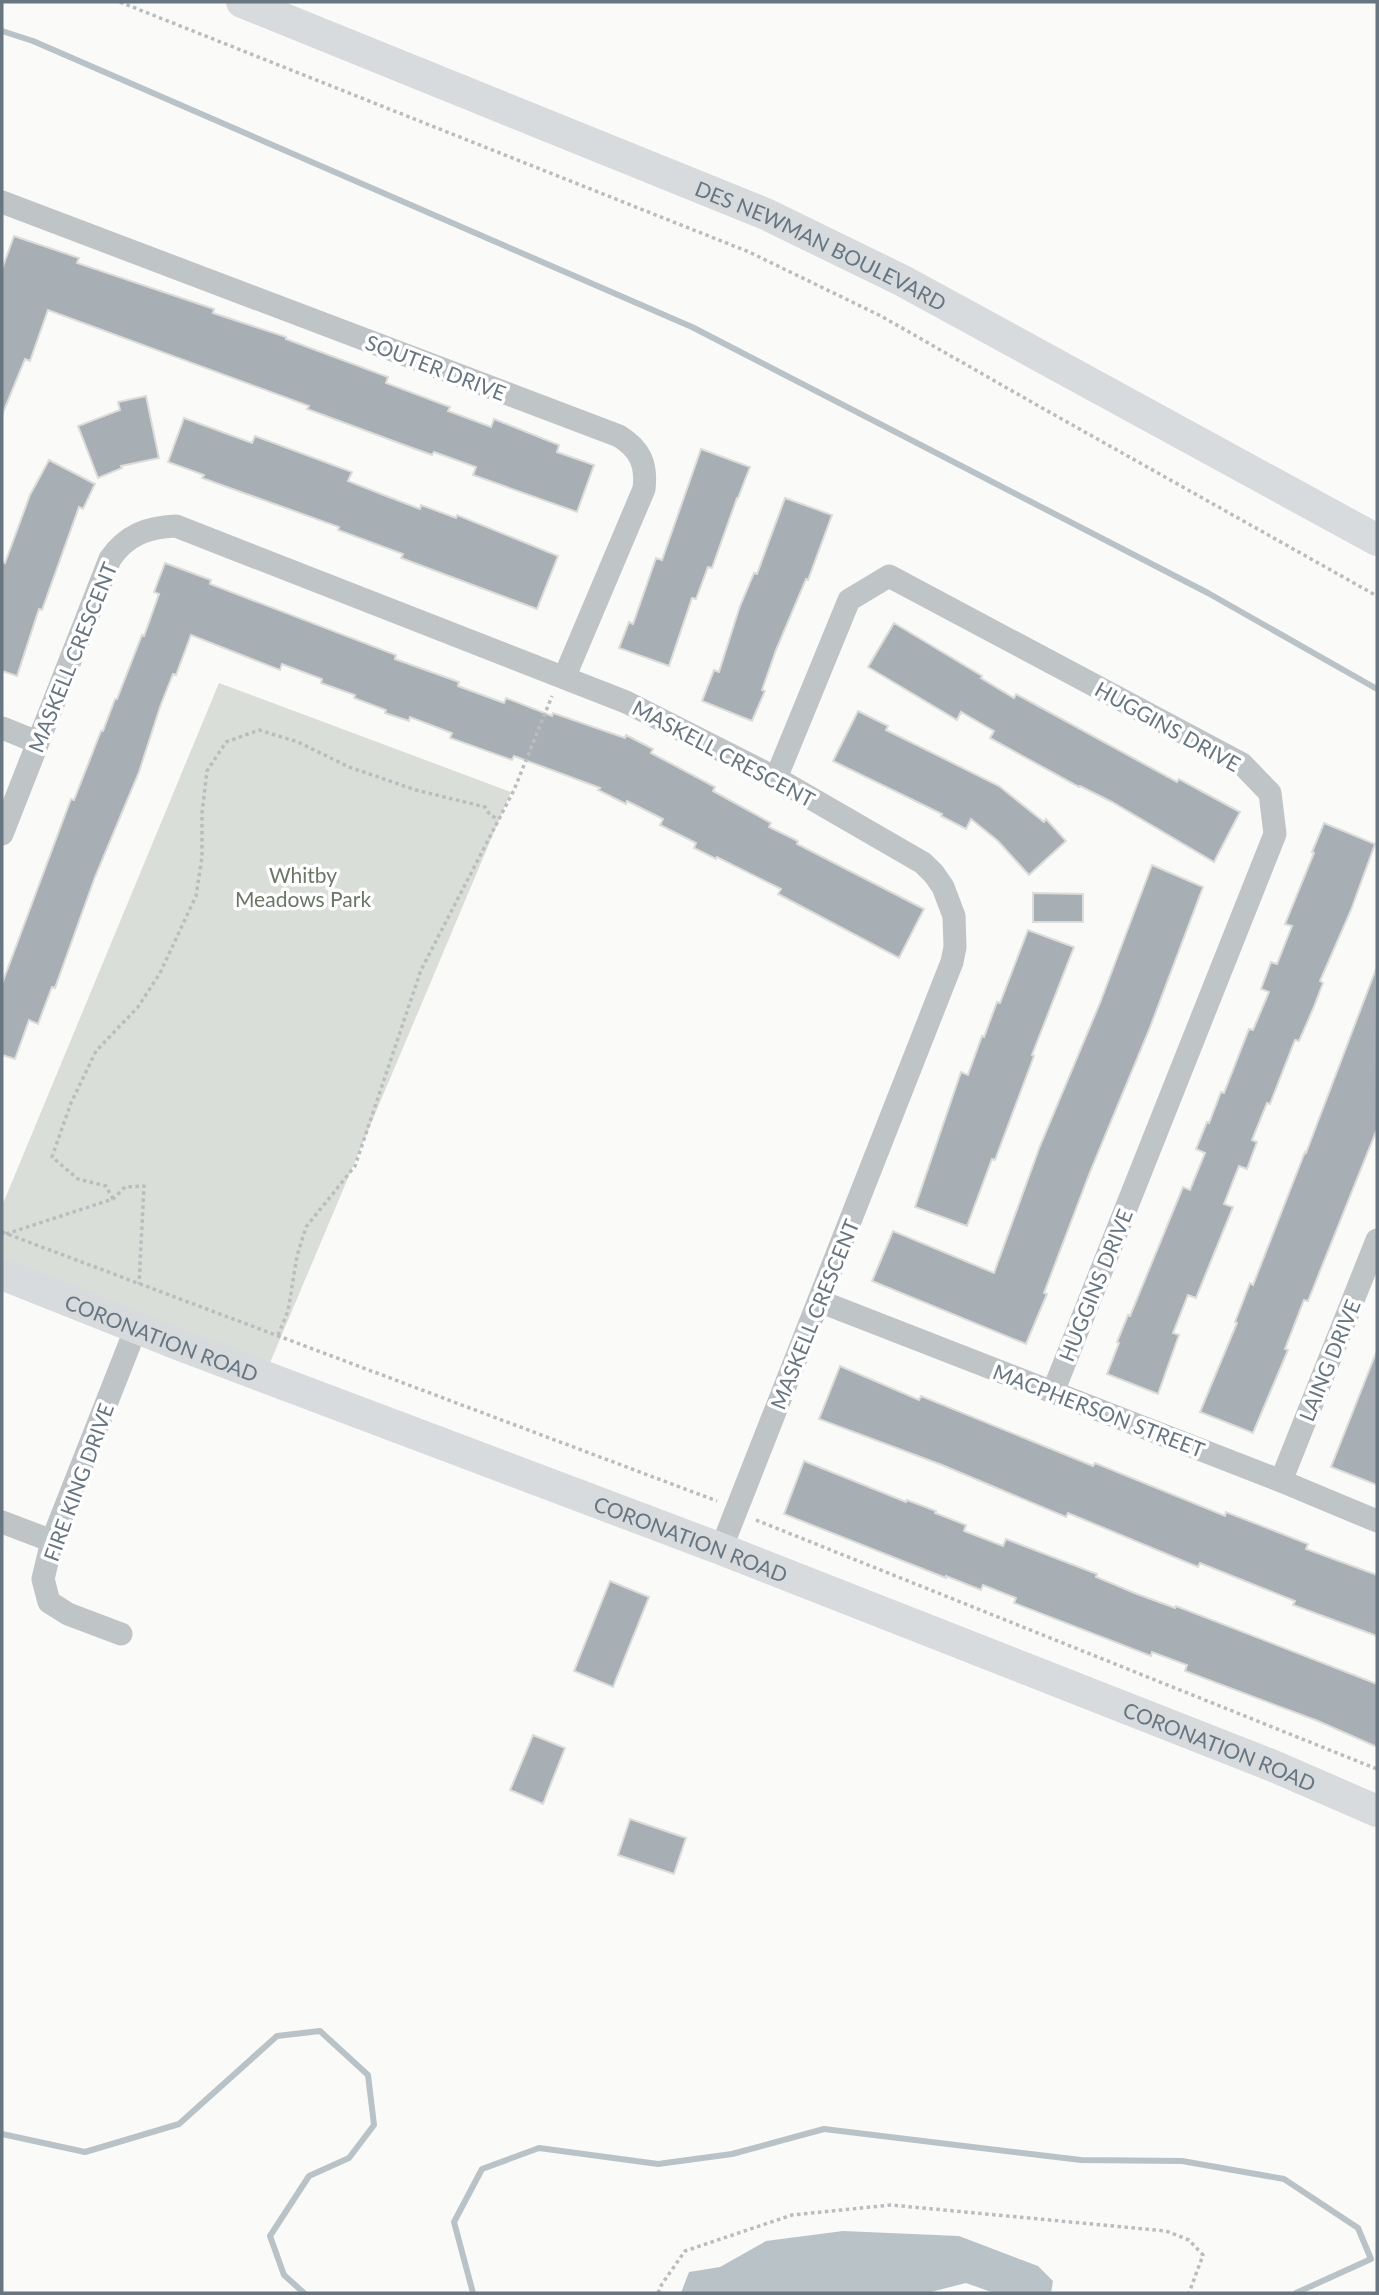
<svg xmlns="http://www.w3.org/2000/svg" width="1379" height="2295" font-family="Lato,sans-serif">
<rect width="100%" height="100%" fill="#fafaf8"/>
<!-- green -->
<path fill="#daded8" d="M219,683L511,792L264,1377L2,1274V1206Z"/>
<!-- water -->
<path fill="#b9c3c7" d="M843,2231L959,2236L1038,2266L1053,2281L1051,2293H994L966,2283L927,2293H681L689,2272L720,2267L766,2241Z"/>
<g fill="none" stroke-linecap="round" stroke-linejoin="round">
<!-- stream -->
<path stroke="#b9c3c7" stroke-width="6" d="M2,31L33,41L692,327L1208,593L1377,689
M2,2134L85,2152L179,2124L277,2036L320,2031L368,2075L374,2125L349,2158L309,2176L270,2236L284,2275L304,2293
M473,2293L454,2222L482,2169L539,2148L658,2164L732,2154L824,2129L1081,2160L1182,2161L1284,2179L1358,2228L1371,2259L1296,2293"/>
</g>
<!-- building -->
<path fill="#a7afb4" stroke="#dcdcda" stroke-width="2" d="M14,236L79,258L77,263L214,309L213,313L286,337V339L388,377L386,383L450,407L448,411L491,427L494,419L559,445L557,452L594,465L577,512L473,475L476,467L434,452L432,455L407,446L307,409L309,406L48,310L30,361L25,359L2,415V269Z
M146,396L159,458L121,466L122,468L98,478L78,426L120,410L118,402Z
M184,418L252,443L255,436L352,472L348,481L381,494L420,509L421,505L456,518L457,515L558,556L537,609L401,558L403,554L338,530L339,527L202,478L204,475L168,462Z
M701,449L750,467L738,498H737L712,568L708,567L696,599L692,598L669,666L619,648L629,622L633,624L656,558L662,560Z
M49,460L95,484L83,509L79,507L42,610L39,609L17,676L2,671V562L5,563L30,495Z
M785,498L832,515L808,580L806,579L776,650L762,690L765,691L752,721L702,701L714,670L719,672L740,606L754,573L757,574Z
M165,563L211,580L210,584L396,655L395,659L459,682L458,686L504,703L506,698L552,716L553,713L625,738L626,735L653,749L651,753L715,787L713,791L771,823L769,827L798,841L797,844L924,909L899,958L778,894L781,889L717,857L716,859L694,848L696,843L660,825L663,819L627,801L626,804L598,790L600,788L514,756L512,760L450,738L452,733L410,717L409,721L385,713L386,710L354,698L355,695L321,683L322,679L282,664L280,670L191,635L176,675L173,674L160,707L139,772L95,877L55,988L52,987L38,1024L29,1020L15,1059L2,1055V984L71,799L74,800L101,731H103L115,699H117L142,635L144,636L159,594L154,592Z
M894,623L982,676L981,678L1014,698L1016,694L1177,782L1179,779L1240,812L1214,862L1112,802L1080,786L1079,787L990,738L994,731L961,712L957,720L868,667Z
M858,711L888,726L886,730L999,786L1044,822L1046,819L1066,841L1029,875L998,841L971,819L966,829L941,816L942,814L833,761Z
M1324,823L1375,844L1351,910L1320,981L1323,983L1313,1009L1299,1041L1295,1040L1270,1104L1267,1103L1252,1140L1257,1142L1247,1169L1239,1166L1224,1204L1233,1207L1196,1298L1188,1295L1173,1333L1179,1335L1158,1394L1107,1374L1119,1343L1117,1342L1128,1315L1130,1316L1183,1187L1190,1190L1205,1153L1196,1149L1207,1122L1209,1123L1221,1092L1224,1093L1249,1029L1253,1030L1269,992L1261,989L1271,962L1277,964L1292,926L1285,924L1314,853L1312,852Z
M1152,865L1203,887L1149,1030L1090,1172L1044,1293L1047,1294L1026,1344L872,1281L893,1231L994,1273L1040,1146L1100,1003Z
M1033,893L1083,894V922H1033Z
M1028,930L1074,947L1032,1055L1034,1056L995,1160L992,1159L967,1226L915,1207L961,1072L968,1075L982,1036L984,1037L997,1002L1000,1003Z
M1376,969L1377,1129L1308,1301L1304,1300L1285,1349L1288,1350L1253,1433L1200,1412L1237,1323L1235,1322L1250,1283L1253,1285L1305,1152L1306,1153Z
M1376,1353H1377V1485L1331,1467Z
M840,1366L919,1400L921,1396L1093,1466L1095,1463L1225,1516L1226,1512L1308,1544L1306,1549L1377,1575V1636L1293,1605L1295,1601L1200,1563L1198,1567L1068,1513L1066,1517L942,1465L819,1419Z
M804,1461L906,1502L907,1500L936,1511L935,1513L966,1525L964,1531L1003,1546L1006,1539L1097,1574L1096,1577L1137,1594L1175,1608L1176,1606L1377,1684V1747L1318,1721L1185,1671L1187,1665L1152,1652L1151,1656L1014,1603L1016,1598L983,1585L981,1590L946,1576V1578L784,1514Z
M610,1581L649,1597L613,1687L574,1671Z
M533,1735L565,1748L543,1804L510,1790Z
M630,1819L686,1838L674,1874L618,1855Z"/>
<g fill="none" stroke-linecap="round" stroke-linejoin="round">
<!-- path -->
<path stroke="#babdc0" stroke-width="3.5" stroke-dasharray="3.5 3.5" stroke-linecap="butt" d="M120,2L749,252L881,316L1035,404L1377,596
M113,1199L106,1186L78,1179L52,1157L71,1103L96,1051L138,1007L160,973L196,896L202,857V813L207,771L226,742L259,730L298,742L349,767L416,790L485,807L490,815L498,819
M2,1232L717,1501
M6,1234L113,1199L125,1187L144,1186L139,1284
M278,1335L288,1311L297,1256L306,1227L355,1166L421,970L514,790L552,696
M756,1520L1377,1769
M658,2293L662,2284L685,2251L792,2215L891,2205L1166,2231L1189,2240L1203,2255L1189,2293"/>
<!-- street -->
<path stroke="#bfc4c7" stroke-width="23" d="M2,202L619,436C640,449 647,464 644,489L564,678
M2,728L37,742
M776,778L849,600L889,576L1242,764L1270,793L1275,834L1053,1392
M2,834L110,559C126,535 148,527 176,526L626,702L776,778L923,863L934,874L943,887L954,916L955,947L952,962L721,1549
M819,1301L1281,1481L1377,1521
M1281,1481L1377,1240
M2,1522L52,1541
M121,1634L68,1614L49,1602L43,1579L52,1541L136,1328"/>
<!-- secondary -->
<g stroke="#d8dbde" stroke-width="32">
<path id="s1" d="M242,2L768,215L903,281L1377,540"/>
<path id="s2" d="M2,1274L180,1345L721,1549L1271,1765L1377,1811"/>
</g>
</g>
<g text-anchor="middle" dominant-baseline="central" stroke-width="7" stroke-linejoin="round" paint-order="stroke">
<!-- street labels -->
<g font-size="21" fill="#677680" stroke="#fff">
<text stroke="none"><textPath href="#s1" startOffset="628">DES NEWMAN BOULEVARD</textPath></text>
<text transform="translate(436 367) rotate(21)">SOUTER DRIVE</text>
<text transform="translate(72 657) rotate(-68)">MASKELL CRESCENT</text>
<text transform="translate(1168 726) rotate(29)">HUGGINS DRIVE</text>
<text transform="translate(724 753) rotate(28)">MASKELL CRESCENT</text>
<text transform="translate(1095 1285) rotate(-68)">HUGGINS DRIVE</text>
<text transform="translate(814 1314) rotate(-68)">MASKELL CRESCENT</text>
<text stroke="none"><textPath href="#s2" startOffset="172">CORONATION ROAD</textPath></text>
<text transform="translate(1329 1360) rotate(-68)">LAING DRIVE</text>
<text transform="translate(1099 1410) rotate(21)">MACPHERSON STREET</text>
<text transform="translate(78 1482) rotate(-70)">FIRE KING DRIVE</text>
<text stroke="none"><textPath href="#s2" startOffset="738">CORONATION ROAD</textPath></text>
<text stroke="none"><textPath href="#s2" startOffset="1306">CORONATION ROAD</textPath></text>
</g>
<!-- park labels -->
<g font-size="21" fill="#6a7866" stroke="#fff">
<text x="303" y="874">Whitby<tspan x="303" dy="24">Meadows Park</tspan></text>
</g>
</g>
<!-- border -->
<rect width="1379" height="2295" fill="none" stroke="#677680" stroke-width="7"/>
</svg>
